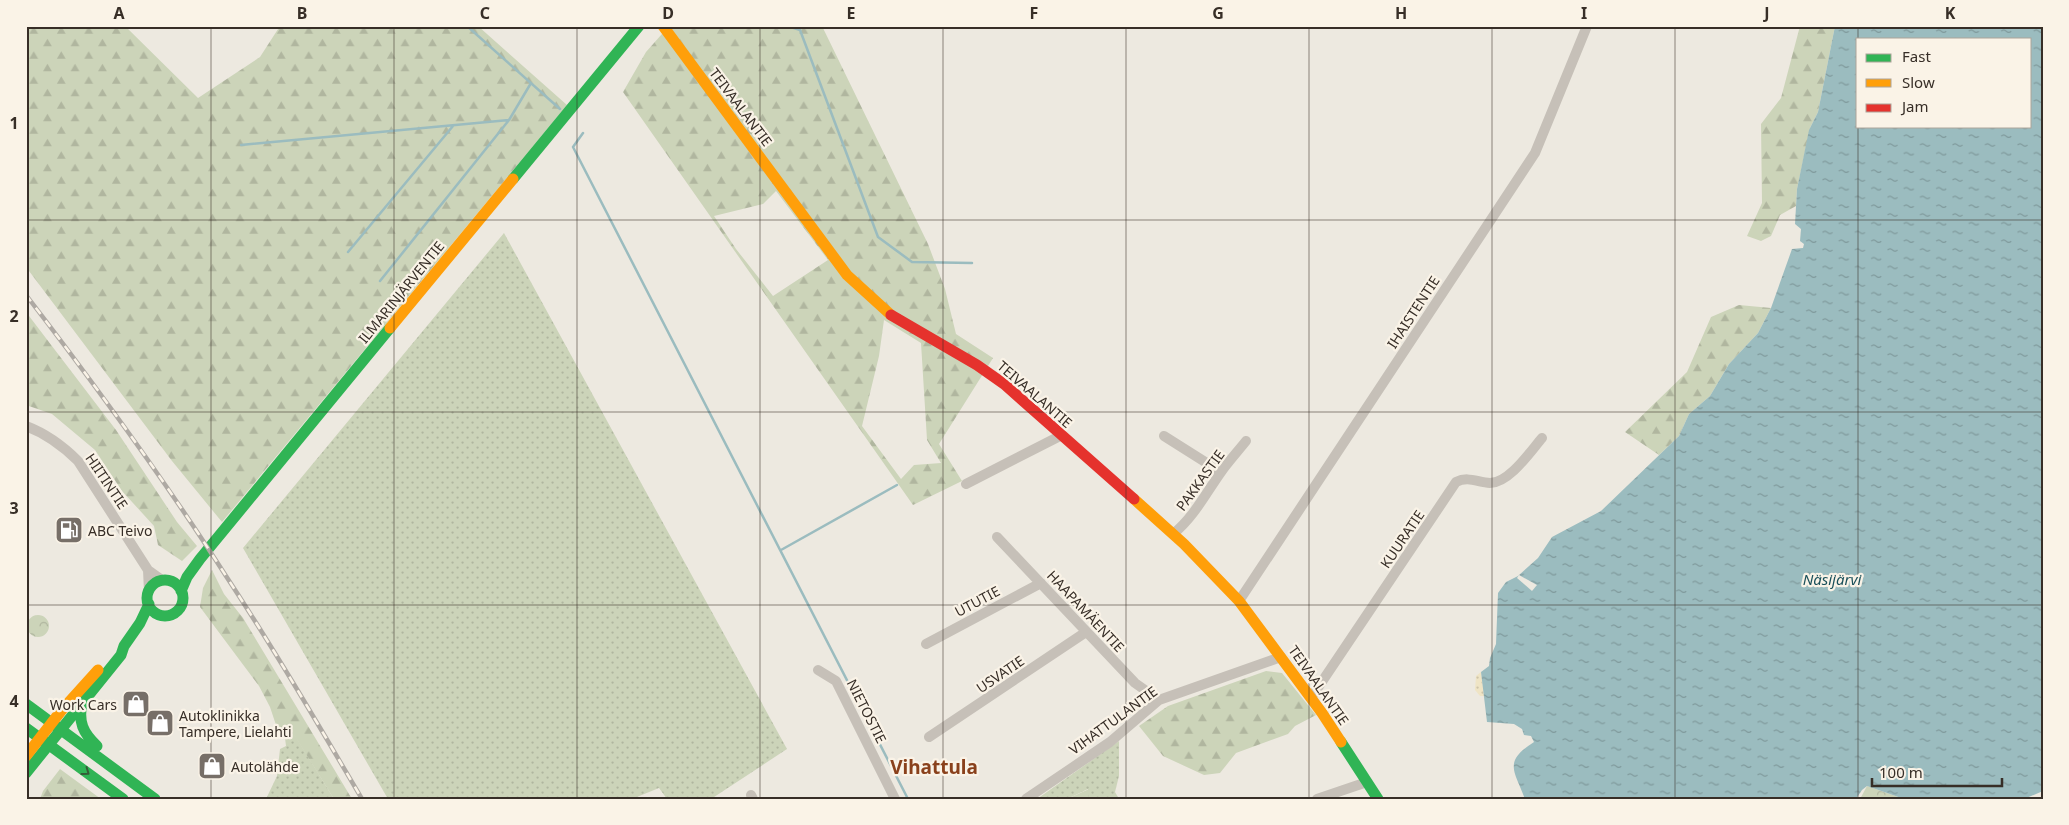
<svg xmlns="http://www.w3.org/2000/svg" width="2069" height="825" font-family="'Noto Sans',sans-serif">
<defs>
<pattern id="grass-dots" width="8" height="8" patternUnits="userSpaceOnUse" patternTransform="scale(1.25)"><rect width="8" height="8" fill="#ccd4b9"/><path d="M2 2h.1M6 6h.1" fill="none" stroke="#b0b69f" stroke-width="1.8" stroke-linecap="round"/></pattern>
<pattern id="forest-firs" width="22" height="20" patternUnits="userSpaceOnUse" patternTransform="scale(1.25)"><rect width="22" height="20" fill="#ccd4b9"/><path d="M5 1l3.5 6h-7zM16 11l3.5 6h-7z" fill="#b0b69f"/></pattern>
<pattern id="sand-dots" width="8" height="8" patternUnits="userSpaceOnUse" patternTransform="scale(1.25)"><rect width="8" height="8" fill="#efe4c5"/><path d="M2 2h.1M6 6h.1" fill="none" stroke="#cec4a9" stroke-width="1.8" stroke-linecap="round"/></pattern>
<pattern id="park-crowns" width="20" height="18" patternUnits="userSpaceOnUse" patternTransform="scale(1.25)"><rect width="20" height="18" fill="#ccd4b9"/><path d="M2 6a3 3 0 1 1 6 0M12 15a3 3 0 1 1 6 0" fill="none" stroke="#b0b69f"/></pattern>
<pattern id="water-ripples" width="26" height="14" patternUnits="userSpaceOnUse" patternTransform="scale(1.25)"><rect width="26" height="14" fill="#9bbcbf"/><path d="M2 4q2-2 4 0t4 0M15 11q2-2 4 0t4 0" fill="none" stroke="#7f999b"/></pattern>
</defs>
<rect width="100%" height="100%" fill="#ede9e0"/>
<!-- grass -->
<path fill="url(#grass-dots)" d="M504,233L787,749L711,799H667L659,788L632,799H388L243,548Z
M291,729L334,799H266L277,776L280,749L286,746L285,738L280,737L279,734Z
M1119,741V776L1115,792L1119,799H1088V789L1067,799H1037Z"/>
<!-- forest -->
<path fill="url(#forest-firs)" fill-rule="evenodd" d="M26,26H125L198,98L260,57L280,26H478L567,105L222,522L172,461L26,267Z
M669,26H822L928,244L945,289L956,334L993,358L939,444L962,481L913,505L623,92L646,52ZM776,191L828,260L773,296L736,249L714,216L763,204ZM884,320L921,343L927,440L941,463L914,465L901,479L862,426L879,356Z
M1800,26H1835L1818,112L1810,128L1797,189L1796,206L1780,215L1771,236L1761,241L1747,236L1762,203L1761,124L1781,98Z
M1739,305L1771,308L1758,333L1729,364L1710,396L1689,414L1679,436L1659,455L1625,432L1687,372L1711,317Z
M26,312L116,430L177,522L197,546L182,561L158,545L154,526L122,491L95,450L52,414L26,405Z
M212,570L224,594L243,618L352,799H334L291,730L279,734L270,707L259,686L200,607L203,588Z
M1266,671L1282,673L1316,715L1295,726L1288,734L1236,753L1220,773L1204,775L1163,756L1139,726L1168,706Z
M60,769L101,799H40L43,791Z
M1089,789L1088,799H1067Z"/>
<!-- sand -->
<path fill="url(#sand-dots)" d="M1481,672L1484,696H1480L1475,690L1476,676Z"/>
<!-- park -->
<path fill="url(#park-crowns)" d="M27 626a11 11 0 1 1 22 0a11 11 0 1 1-22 0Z
M1867,786L1904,799H1860Z"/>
<!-- water -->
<path fill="url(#water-ripples)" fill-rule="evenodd" d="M1835,26H2043V791L2024,799H1904L1867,786L1862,790L1856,799H1525C1514,770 1503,762 1534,742L1531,736L1524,735L1522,729L1514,724L1487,722L1481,672L1489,666L1490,658L1496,644L1498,593L1506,582L1518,576L1538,558L1552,537L1601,511L1679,436L1689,414L1710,396L1729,364L1758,333L1771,308L1792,249L1803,248L1804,244L1800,241L1801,229L1795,224L1797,189L1809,130L1818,112ZM1858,39H2030V126H1858Z"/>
<!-- pier -->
<path fill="#ede9e0" d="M1519,575L1537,585L1532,591L1517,578Z"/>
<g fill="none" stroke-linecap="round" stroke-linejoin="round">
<!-- stream -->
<path stroke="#9bbcbf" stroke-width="2.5" d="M467,26L560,109
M788,26L800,30L878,237L912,262L972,263
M583,133L573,147L908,799
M241,145L509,120
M348,252L453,126
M380,281L509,120L531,83
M781,550L897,485"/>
<!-- street -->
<path stroke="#c6c0b8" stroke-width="10" d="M26,426C47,434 62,445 78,461L148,570L162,580
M1164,436L1221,472
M966,484L1060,436
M1173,534C1194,517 1206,493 1221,472C1229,461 1238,451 1246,441
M997,537L1135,683L1159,700
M148,570L149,591
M1239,601L1535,153L1587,26
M926,644L1041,583
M818,670L836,681L895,799
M1311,698L1456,482C1468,476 1477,482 1490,483C1509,483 1530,452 1542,438
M929,737L1086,632
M751,795L753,799
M1026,799L1110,742L1159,700L1281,657
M1317,799L1367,782"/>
<!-- fast -->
<path stroke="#30b455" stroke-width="11" d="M513,179L639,26
M147 598a18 18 0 1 1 36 0a18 18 0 1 1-36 0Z
M181,591L187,577L200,559L390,328
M82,703C78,722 83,733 97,746
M26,704L155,799
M26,728L123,799
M1341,742L1378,799
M26,773L121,655L124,646L140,623L149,604"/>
<!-- slow -->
<path stroke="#ff9f0a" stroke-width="11" d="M663,26L847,275L891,315
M390,328L513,179
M1134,499L1184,544L1239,601L1322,713L1341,742
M26,756L61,711L98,670"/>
<!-- jam -->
<path stroke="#e5322d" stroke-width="11" d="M891,315L977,365L1004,384L1134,499"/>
<defs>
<path id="rail" d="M26,295C96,386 164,479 226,576C274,649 318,724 362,799"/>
</defs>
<!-- rail casing -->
<use href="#rail" stroke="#aea9a3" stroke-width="4.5"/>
<!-- rail -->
<use href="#rail" stroke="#faf3e7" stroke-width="2.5" stroke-dasharray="8" stroke-linecap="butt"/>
</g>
<!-- one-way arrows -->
<defs><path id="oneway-chevron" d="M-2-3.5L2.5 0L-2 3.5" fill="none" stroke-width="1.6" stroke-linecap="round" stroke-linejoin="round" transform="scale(1.25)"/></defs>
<use stroke="#355d37" href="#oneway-chevron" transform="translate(86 772) rotate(36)"/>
<!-- grid -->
<path fill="none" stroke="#372e27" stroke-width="1" stroke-opacity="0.55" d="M211,26V799M394,26V799M577,26V799M760,26V799M943,26V799M1126,26V799M1309,26V799M1492,26V799M1675,26V799M1858,26V39M1858,126V799M26,220H2043M26,412H2043M26,605H2043"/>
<!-- icons -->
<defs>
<symbol id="fuel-square" viewBox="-11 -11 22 22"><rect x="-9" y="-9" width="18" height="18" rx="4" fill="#776f68" stroke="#faf3e7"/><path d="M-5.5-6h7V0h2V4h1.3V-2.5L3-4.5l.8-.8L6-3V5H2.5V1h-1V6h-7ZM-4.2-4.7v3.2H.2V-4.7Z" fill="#fff"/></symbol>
<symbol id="shop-square" viewBox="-11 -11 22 22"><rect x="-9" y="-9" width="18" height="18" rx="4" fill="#776f68" stroke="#faf3e7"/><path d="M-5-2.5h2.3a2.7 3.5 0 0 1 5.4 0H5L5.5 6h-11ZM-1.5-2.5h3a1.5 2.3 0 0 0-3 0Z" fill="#fff"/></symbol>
</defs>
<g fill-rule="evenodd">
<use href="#fuel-square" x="53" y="514" width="32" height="32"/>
<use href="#shop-square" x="120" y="688" width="32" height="32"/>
<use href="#shop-square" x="144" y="707" width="32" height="32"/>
<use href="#shop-square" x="196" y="750" width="32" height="32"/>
</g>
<g text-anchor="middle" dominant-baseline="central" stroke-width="4.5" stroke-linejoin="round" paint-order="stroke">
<!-- street labels -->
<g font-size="14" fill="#372e27" stroke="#faf3e7">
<text transform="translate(741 107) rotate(53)">TEIVAALANTIE</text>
<text transform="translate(401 292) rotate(-51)">ILMARINJÄRVENTIE</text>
<text transform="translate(1413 312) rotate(-57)">IHAISTENTIE</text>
<text transform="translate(1035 394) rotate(41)">TEIVAALANTIE</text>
<text transform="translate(1200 480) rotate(-54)">PAKKASTIE</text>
<text transform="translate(107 481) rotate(56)">HIITINTIE</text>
<text transform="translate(1402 539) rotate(-56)">KUURATIE</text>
<text transform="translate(977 601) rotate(-28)">UTUTIE</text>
<text transform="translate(1086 611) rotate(47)">HAAPAMÄENTIE</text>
<text transform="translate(1000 674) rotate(-34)">USVATIE</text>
<text transform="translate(1319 685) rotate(55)">TEIVAALANTIE</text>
<text transform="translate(867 711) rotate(63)">NIETOSTIE</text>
<text transform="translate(1113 720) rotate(-36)">VIHATTULANTIE</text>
</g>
<!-- poi labels -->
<g font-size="14" fill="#372e27" stroke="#faf3e7" text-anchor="start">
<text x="88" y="530">ABC Teivo</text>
<text x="117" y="704" text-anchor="end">Work Cars</text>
<text x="179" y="715">Autoklinikka<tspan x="179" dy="16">Tampere, Lielahti</tspan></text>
<text x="231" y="766">Autolähde</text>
</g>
<!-- water labels -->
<g font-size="15" font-style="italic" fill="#1a505a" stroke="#faf3e7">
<text x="1832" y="579">Näsijärvi</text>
</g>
<!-- district labels -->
<g font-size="19" font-weight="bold" fill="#8a411c" stroke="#faf3e7">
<text x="934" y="767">Vihattula</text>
</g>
</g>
<!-- border -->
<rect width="2069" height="825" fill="none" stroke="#faf3e7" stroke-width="55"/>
<!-- legend -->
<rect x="1856" y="38" width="175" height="90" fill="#faf3e7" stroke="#aca49a"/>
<rect x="1866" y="54" width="25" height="8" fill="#30b455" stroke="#aca49a"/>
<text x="1902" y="62" font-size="15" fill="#372e27">Fast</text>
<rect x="1866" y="79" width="25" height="8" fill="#ff9f0a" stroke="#aca49a"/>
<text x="1902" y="88" font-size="15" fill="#372e27">Slow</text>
<rect x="1866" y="104" width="25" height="8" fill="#e5322d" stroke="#aca49a"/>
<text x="1902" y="112" font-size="15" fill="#372e27">Jam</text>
<!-- scale -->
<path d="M1872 778v8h130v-8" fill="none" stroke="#372e27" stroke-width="2.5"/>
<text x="1879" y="778" font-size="15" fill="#372e27" stroke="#faf3e7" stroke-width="4" paint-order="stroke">100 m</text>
<rect x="28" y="28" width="2014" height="770" fill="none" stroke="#372e27" stroke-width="2"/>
<g font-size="16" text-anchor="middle" font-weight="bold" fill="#372e27">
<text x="119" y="19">A</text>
<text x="302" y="19">B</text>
<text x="485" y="19">C</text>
<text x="668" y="19">D</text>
<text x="851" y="19">E</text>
<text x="1034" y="19">F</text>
<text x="1218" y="19">G</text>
<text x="1401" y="19">H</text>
<text x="1584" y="19">I</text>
<text x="1767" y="19">J</text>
<text x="1950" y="19">K</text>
<text x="14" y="129">1</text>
<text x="14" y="322">2</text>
<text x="14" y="514">3</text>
<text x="14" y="707">4</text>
</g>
</svg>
